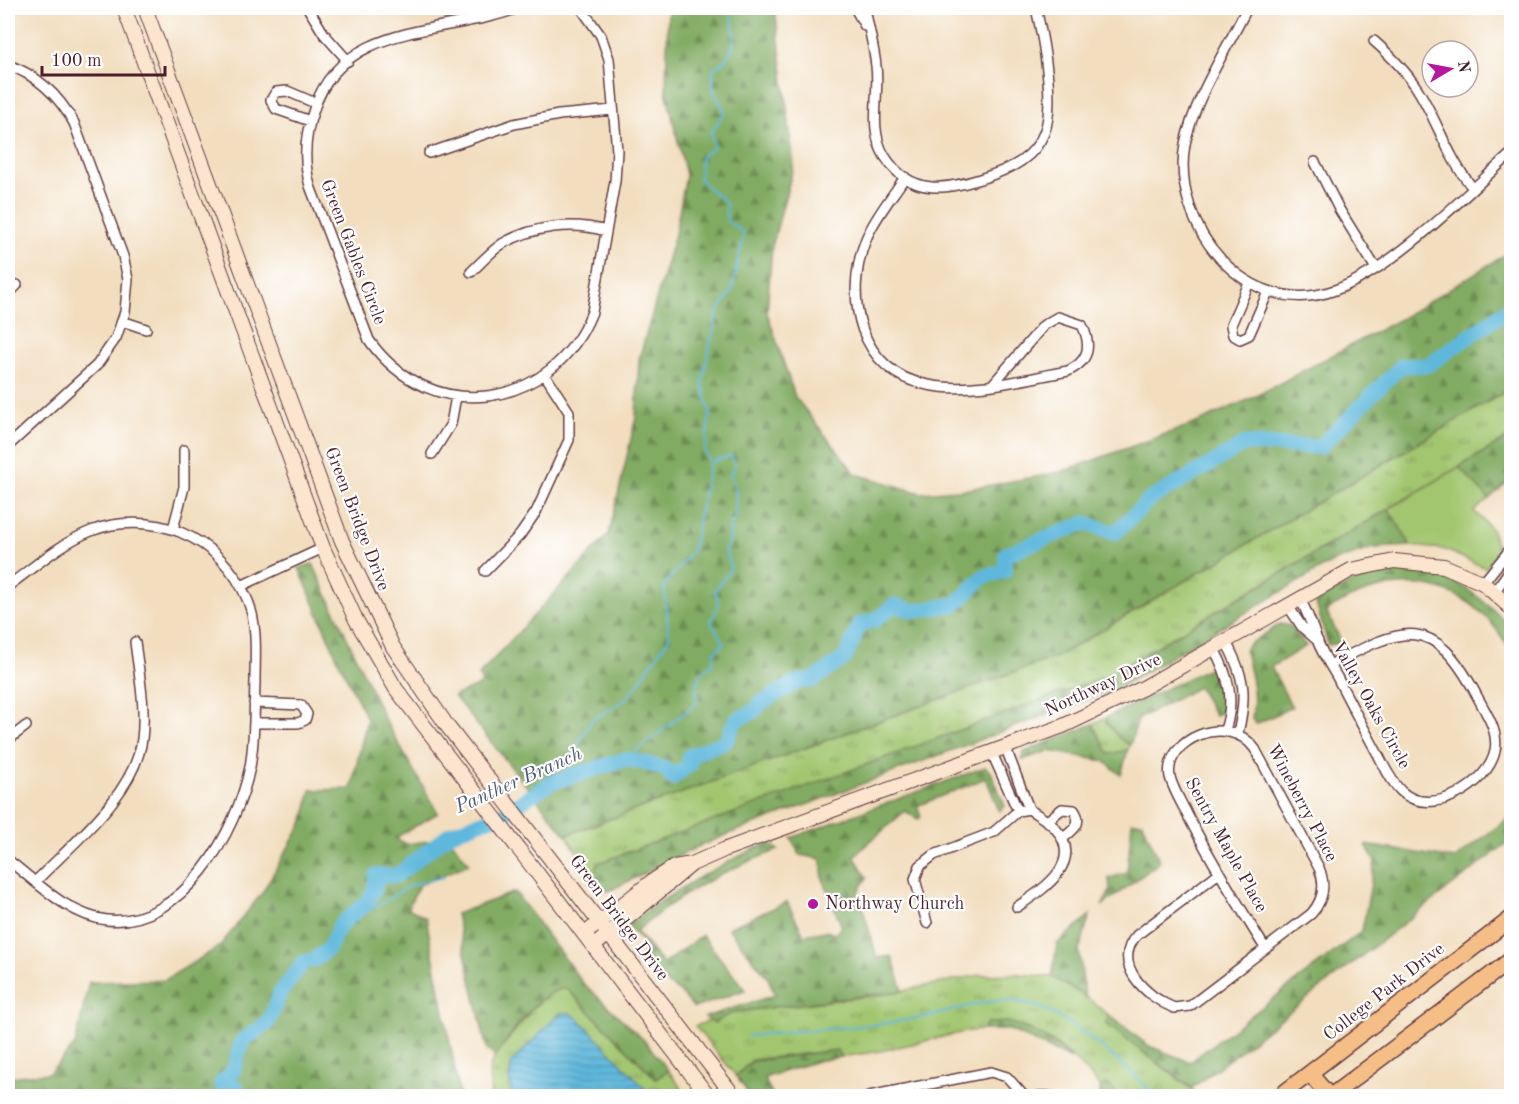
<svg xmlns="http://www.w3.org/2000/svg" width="1519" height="1104" font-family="'Old Standard TT',serif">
<defs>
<pattern id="grass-tufts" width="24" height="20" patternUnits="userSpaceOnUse" patternTransform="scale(1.5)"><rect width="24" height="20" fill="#a2c670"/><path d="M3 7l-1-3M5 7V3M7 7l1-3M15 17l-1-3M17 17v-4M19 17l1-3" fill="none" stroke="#86a05c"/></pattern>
<pattern id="forest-firs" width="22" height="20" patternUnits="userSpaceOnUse" patternTransform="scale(1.5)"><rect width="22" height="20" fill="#81ab62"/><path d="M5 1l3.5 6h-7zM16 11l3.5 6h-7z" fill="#6c8b51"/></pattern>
<pattern id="water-rules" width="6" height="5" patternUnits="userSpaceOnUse" patternTransform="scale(1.5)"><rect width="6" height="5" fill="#5eb8dc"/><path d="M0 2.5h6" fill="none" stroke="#5095b3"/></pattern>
</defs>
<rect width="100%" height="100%" fill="#fff"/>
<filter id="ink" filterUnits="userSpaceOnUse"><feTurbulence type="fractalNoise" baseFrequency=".0167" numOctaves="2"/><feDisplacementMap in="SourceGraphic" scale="12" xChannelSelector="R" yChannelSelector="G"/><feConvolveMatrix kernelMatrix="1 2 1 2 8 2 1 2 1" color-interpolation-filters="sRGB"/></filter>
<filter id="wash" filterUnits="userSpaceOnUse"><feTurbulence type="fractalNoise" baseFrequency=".008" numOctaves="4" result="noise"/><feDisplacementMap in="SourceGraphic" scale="24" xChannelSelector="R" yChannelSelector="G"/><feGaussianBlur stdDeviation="1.35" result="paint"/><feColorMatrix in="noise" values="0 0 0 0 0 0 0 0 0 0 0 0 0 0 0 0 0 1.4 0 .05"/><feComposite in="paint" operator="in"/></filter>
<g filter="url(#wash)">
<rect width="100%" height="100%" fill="#f2ddbe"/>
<!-- grass -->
<path fill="url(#grass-tufts)" stroke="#76724e" stroke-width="1.5" d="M1511,388V436L1107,676L599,863L593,877L566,835L1058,656Z
M1107,717L1106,722L1120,739L1130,745L1128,750L1109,754L1093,724Z
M1020,974L1052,977L1085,996L1109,1015L1107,1024L1200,1096H1122L1106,1084L1100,1086C1069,1051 1037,1021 987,1023L983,1030L969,1031L881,1051L841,1057L836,1050L752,1060L736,1076L695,1026L734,1012L881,995L980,975Z
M566,988L656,1079L668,1070L687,1096H491L489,1070L495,1056L534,1007L554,990Z"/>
<!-- forest -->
<path fill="url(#forest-firs)" stroke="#666546" stroke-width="1.5" d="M668,8H775L794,165L772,246L767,312L795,397L856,474L921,493L969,489L1061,472L1199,422L1256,396L1404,317L1511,251V388L1058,656L566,835L454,696L482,684L479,675L609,534L636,417L639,359L675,234L686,175L666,91Z
M1511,436V479L1489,499L1459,467Z
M1389,509L1411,546L1373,548L1332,562L1118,688L734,832L697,847L609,891L602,889L593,877L598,863L1107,676Z
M313,564L385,720L438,813L395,838L406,844L450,838L469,864L419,885L408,908L426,918L460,1096H8V1077L49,1073L75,1045L89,982L165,980L219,947L262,893L304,820L311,790L351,789L367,719L337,658L299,568Z
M1393,570C1434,572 1460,579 1491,608C1498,614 1506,620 1510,629C1513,635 1512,645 1511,652C1469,575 1397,568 1326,611L1342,643L1328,645L1316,603C1341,587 1364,575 1393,570Z
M1280,624L1291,626L1306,646L1271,667L1292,707L1256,724L1252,718C1257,694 1250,674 1245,651L1248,645Z
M1211,667C1222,678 1223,697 1222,712L1215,715L1198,687L1138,719L1130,745L1120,739L1106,722L1107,717Z
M1093,724L1109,754L1128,750L1121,775L1104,761L1049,751L1022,760L1024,752Z
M985,767L991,772L1005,806L999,811L986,778L917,806L921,817L918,819L905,811L854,856L867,878L858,891L877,958L892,956L903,991L734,1012L713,1023L705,1017L775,995L768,978L728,928L787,902L804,935L826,931L835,934L842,927L823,879L821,859L800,855L791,838Z
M1511,816V840L1192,1088L1106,1024L1109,1015L1149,1046L1190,1062L1362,931L1375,862L1366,845L1455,859Z
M1132,822H1142L1160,862L1102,906L1110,891L1109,878L1127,873Z
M769,842L778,850C721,871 683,892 636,931L663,964L702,935L745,990L694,1008L680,992L662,980L644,954L643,943L628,926C672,890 718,866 769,842Z
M515,892L582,982L645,1041L668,1070L656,1079L566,988C535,993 513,1033 495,1056L487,1050L456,914Z
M1090,915L1079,951L1085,996L1052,977L1057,944Z
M1009,1022C1033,1030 1054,1040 1071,1059L1010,1030H983L987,1023Z
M837,1050L841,1057L817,1061L764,1078L773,1096H750L736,1076L752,1061Z
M1106,1084L1122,1096H1100V1086Z"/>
<!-- park -->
<path fill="#a2c670" stroke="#76724e" stroke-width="1.5" d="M1459,467L1489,499L1474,511L1492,530L1498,551L1486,568L1443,549L1411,546L1389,509Z"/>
<!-- water -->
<path fill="url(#water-rules)" stroke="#546c84" stroke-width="1.5" d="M570,1013L580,1020L652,1096H512L509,1078L512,1062L559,1014Z"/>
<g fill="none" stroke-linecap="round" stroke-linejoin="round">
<!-- stream -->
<path stroke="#5eb8dc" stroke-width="2" d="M626,759L697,703C695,684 695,675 712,664L715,652L724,643L711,622L719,604L715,591L731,568L725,549L730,542V523L735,520L736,490L730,475L735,465L731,456L710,462L705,452L710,412L702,382L717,314L732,290L744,233L727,221L726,203L700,180L701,156L714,147L711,133L725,111L713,90V69C738,55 737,33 729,8
M564,778L577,746L592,720L628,698L669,638L664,586L692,551L710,462
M337,931L411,885L444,877
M747,1036C804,1030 869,1028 924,1017C963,1010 995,992 1036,1006C1072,1018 1129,1069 1156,1096"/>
<!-- river -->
<path stroke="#5eb8dc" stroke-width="15" d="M239,1096L237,1088L223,1087L221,1083L233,1072L242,1041L268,1023L280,993L304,962L314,960L329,948L340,925L368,901L375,888L376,875L396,876L449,834L504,813L550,783L626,759L664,768L672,778L690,764L689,756L726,741L736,720L753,712L761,703L797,682L813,680L845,658L860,624L876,620L894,605L914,611L956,604L983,577L1005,571L1006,554L1085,523L1115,533L1149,500L1245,444L1320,447L1401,366L1428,365L1512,307"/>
</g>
</g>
<g filter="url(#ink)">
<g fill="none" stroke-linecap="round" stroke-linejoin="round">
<defs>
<path id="street" d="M308,8L324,34L348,61
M518,8C448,35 343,20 314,109C305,134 303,160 310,186L369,340C431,428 553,410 592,312L615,181L617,151L609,59L601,36L581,8
M855,8L865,26
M865,8C868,27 874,46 876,66C880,95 868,128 884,155C910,198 949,190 989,176C1012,168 1034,158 1044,133C1056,105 1043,38 1036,8
M1247,8C1227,49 1194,99 1185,144C1170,227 1248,322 1335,290C1395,268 1464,196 1512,153
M1374,41C1391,56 1406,71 1418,90C1438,122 1448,159 1473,188
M8,65C37,75 59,96 74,123L123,256L128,279L125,312L116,338L97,365L8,446
M310,121L276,109L271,100L276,92L287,91L315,103
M429,153L514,124L559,115L613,110
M1315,162L1339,209L1375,267
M905,177C892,197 875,217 866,239C843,297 859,373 928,385C973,394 1023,379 1068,371C1089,361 1092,346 1082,325L1058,317L1044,325L993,384
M471,272C481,263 491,251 502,244C533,226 573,221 606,231
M1249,283L1231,325L1233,335L1240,339L1249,335L1268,292
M8,294L17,285
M122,321L146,329
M432,454L451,424L456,396
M173,529L184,487V450
M485,571L520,535L536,512L569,440V412L545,375
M1483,583L1512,547
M8,586C34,567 61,543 91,531C119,520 152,521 180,532C211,545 235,569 248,601C258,626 255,655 255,681C254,710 255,739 250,767C237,831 183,928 107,920C69,916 37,882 8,860
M241,586L323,548
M1495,591L1512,567
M1300,599C1308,613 1312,625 1317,640C1322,653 1330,665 1337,677C1349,701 1362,725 1375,749C1383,763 1390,781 1402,792C1432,819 1489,783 1495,751C1499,731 1486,713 1477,696C1433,613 1404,626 1330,665
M1288,606L1302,627L1318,641
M1226,642C1245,677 1247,695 1238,733
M1214,649C1229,676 1235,700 1225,730
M254,723H298L305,720L307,714L301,705L254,703
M8,740L26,726
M1005,746L1029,809
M991,751L1018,811
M1047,821L1062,809L1074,810C1084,824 1072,831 1062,839
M1219,873L1137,935C1110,964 1147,997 1174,1008L1190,1006L1311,914C1323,901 1326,885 1319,868L1255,749C1228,711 1163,740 1170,777C1173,789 1181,802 1187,814C1210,860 1238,904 1265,948
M36,881C73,843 135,794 142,739C146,708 139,674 135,642
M1017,907C1042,890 1086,863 1055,828C1048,820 1037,815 1029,809L1018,811
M927,923L915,879L920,866L934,855L994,832L1018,811
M869,1096L991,1072L1007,1077L1024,1096
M1039,1096H1048"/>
<path id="secondary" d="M124,8L323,548L356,620L396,689L708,1096
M145,8L342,541L393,647L448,727L734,1096
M591,929L651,882L674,867L692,864L726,849L1063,726L1143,688L1351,570L1394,561L1444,566L1483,583L1512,609
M600,941L692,864"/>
<path id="primary" d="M1310,1074L1329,1096
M1280,1096L1512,918
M1331,1096L1512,959"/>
</defs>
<!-- street casing -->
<use href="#street" stroke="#633c41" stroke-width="12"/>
<!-- secondary casing -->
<use href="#secondary" stroke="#633c41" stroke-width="16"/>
<!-- primary casing -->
<use href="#primary" stroke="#633c41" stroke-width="18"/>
<!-- street -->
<use href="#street" stroke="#fff" stroke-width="9"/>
<!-- secondary -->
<use href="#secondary" stroke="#fbe5cf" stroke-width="14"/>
<!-- primary -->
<use href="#primary" stroke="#f6be87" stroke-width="15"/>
</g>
</g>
<!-- markers -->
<circle fill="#b5179e" stroke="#fff" stroke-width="2" cx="813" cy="904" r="6"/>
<g text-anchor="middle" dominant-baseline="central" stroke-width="4.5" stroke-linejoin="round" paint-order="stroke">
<!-- street labels -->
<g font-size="18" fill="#4a1f2b" stroke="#fff">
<text transform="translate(353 252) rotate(69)">Green Gables Circle</text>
<text transform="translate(357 519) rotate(69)">Green Bridge Drive</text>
<text transform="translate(1103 685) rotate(-25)">Northway Drive</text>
<text transform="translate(1371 705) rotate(61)">Valley Oaks Circle</text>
<text transform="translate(1302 803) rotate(62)">Wineberry Place</text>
<text transform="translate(1226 845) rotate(61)">Sentry Maple Place</text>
<text transform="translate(619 918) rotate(53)">Green Bridge Drive</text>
<text transform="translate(1384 992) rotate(-38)">College Park Drive</text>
</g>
<!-- poi labels -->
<g font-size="18" fill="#4a1f2b" stroke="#fff" text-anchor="start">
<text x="825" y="904">Northway Church</text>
</g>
<!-- water labels -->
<g font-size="20" font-style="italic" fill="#525c72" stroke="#fff">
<text transform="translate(519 781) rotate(-24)">Panther Branch</text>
</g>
</g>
<!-- margin -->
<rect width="1519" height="1104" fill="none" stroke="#fff" stroke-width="30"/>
<!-- north arrow -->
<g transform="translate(1450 69) rotate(80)"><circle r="28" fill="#ffffff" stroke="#b7a5aa" stroke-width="1.5"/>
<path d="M0-4.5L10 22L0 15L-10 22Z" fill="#b5179e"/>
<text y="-9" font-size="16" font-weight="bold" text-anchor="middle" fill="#4a1f2b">N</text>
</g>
<!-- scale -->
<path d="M42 66v9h123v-9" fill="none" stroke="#4a1f2b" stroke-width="3"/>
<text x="51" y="66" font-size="18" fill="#4a1f2b" stroke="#ffffff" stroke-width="4.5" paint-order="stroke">100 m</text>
</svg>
